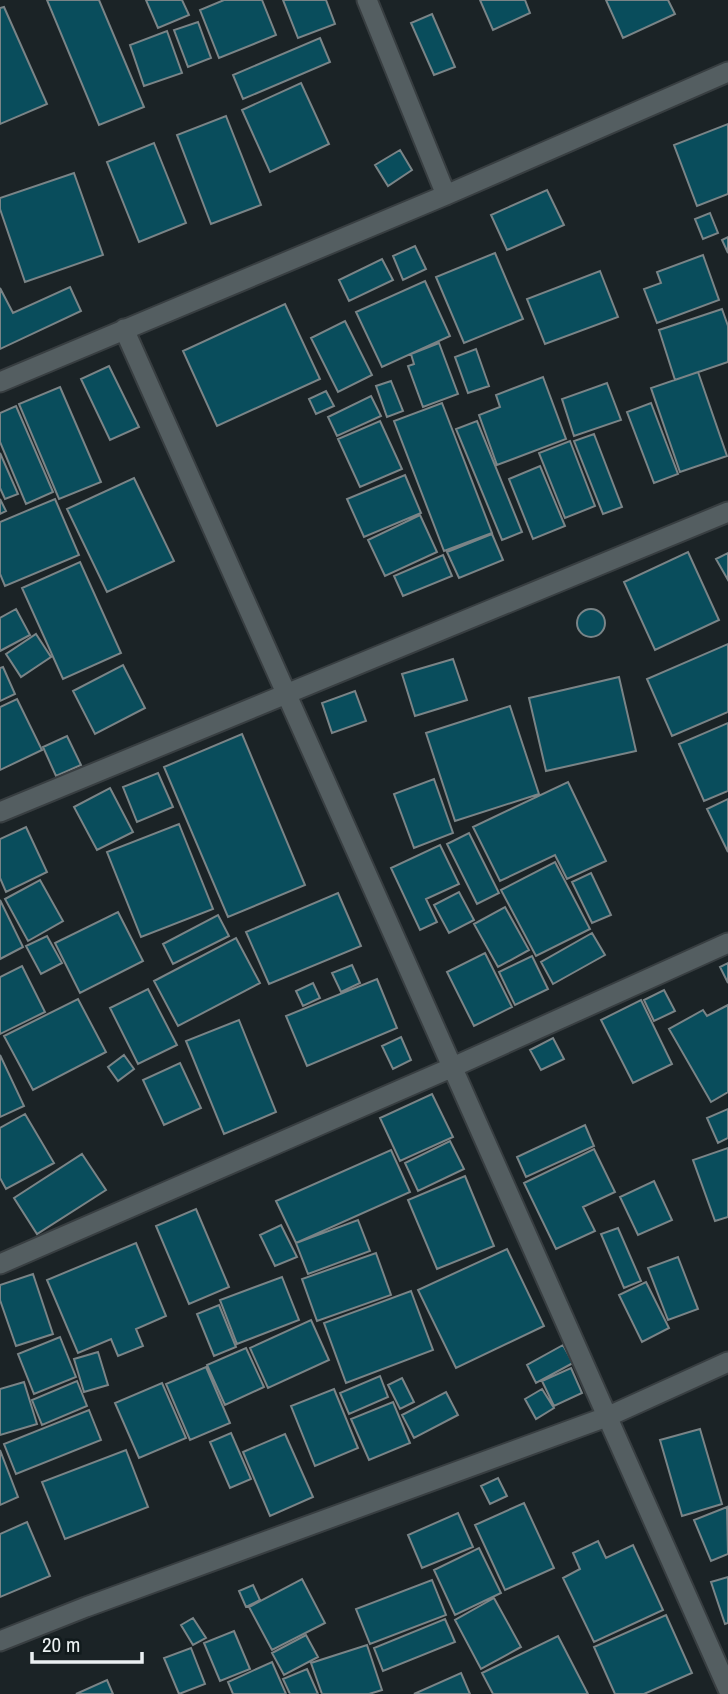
<svg xmlns="http://www.w3.org/2000/svg" width="728" height="1694" font-family="'Archivo Narrow',sans-serif">
<rect width="100%" height="100%" fill="#1b2326"/>
<!-- building -->
<path fill="#094d5c" stroke="#7a8487" stroke-width="2" d="M47,0H99L144,107L99,125Z
M146,0H182L189,15L158,28Z
M224,0H262L276,35L219,58L200,10Z
M283,0H326L335,24L298,38Z
M480,0H525L530,13L493,30Z
M606,0H668L675,14L623,38Z
M4,7L47,104L0,124V8Z
M432,14L455,67L434,75L411,23Z
M198,22L211,58L188,67L174,30Z
M167,31L182,73L144,86L130,45Z
M320,38L330,62L243,99L233,75Z
M301,83L329,144L270,172L242,110Z
M226,116L261,205L211,224L177,135Z
M728,124V194L697,206L674,145Z
M154,143L186,223L139,242L107,162Z
M400,150L412,170L388,186L375,165Z
M74,173L103,255L25,282L0,209V198Z
M547,190L564,225L507,250L491,215Z
M710,213L718,233L703,239L695,219Z
M728,237V253L722,240Z
M415,246L426,269L403,280L393,256Z
M495,253L523,319L464,343L436,277Z
M703,255L719,300L657,323L644,289L661,283L657,272Z
M382,259L393,280L349,301L339,280Z
M600,271L618,317L545,344L527,299Z
M425,281L450,336L382,367L356,312Z
M70,287L81,311L0,349V288L13,313Z
M285,304L320,379L217,426L183,351Z
M722,309L728,326V362L675,380L659,330Z
M345,321L372,375L338,392L311,338Z
M439,343L458,394L423,407L408,366L414,364L411,354Z
M476,349L489,386L468,393L455,357Z
M109,366L139,427L110,440L81,379Z
M698,372L727,456L680,472L651,388Z
M543,377L566,439L497,465L479,415L500,407L496,395Z
M391,381L403,411L387,417L376,386Z
M607,383L621,420L574,436L562,399Z
M60,387L101,482L59,499L19,404Z
M326,391L334,406L316,414L309,399Z
M371,396L381,416L337,436L328,417Z
M442,403L492,533L444,551L394,421Z
M651,403L678,474L654,483L627,412Z
M16,406L53,492L26,504L0,442V413Z
M380,421L402,469L360,487L338,439Z
M477,421L522,532L502,540L456,429Z
M594,434L622,507L603,514L574,441Z
M570,441L595,506L565,518L539,453Z
M0,453L18,494L5,499L0,488Z
M540,466L565,526L533,539L509,479Z
M405,475L421,513L364,537L347,499Z
M134,478L174,561L107,592L67,509Z
M0,499L6,511L0,514Z
M55,499L79,555L5,586L0,574V522Z
M420,515L437,552L385,576L368,540Z
M492,534L503,560L459,578L447,552Z
M688,552L719,620L655,650L624,582Z
M728,553V580L716,559Z
M443,555L452,576L403,596L394,576Z
M80,562L121,653L63,679L22,588Z
M577 623a14 14 0 1 1 28 0a14 14 0 1 1-28 0Z
M16,609L30,635L0,651V618Z
M36,634L51,657L21,677L6,654Z
M728,644V712L672,736L647,679Z
M453,659L467,700L415,716L402,674Z
M123,665L145,708L95,734L73,691Z
M3,667L15,694L0,701V668Z
M619,677L636,751L546,771L529,698Z
M355,691L366,721L332,733L322,703Z
M17,699L42,750L0,770V707Z
M510,706L539,794L455,821L426,733Z
M728,723V791L704,801L679,744Z
M242,734L305,885L228,917L164,767Z
M67,736L81,765L56,776L43,747Z
M158,773L173,807L137,822L123,787Z
M434,779L453,833L414,848L394,794Z
M568,782L606,861L567,879L555,855L500,881L473,827Z
M110,788L133,832L97,850L74,807Z
M728,799V852L707,809Z
M179,824L213,909L141,937L107,852Z
M26,827L47,872L6,892L0,878V839Z
M469,833L499,893L477,904L447,844Z
M440,845L459,884L426,899L437,922L420,930L391,868Z
M555,862L590,929L536,956L501,890Z
M591,873L611,915L592,923L572,882Z
M40,880L63,921L28,941L5,899Z
M459,892L474,920L449,933L434,905Z
M338,893L361,946L269,984L246,932Z
M0,900L23,947L0,959Z
M505,907L529,950L498,967L474,924Z
M118,912L143,961L80,993L55,943Z
M218,915L229,936L173,964L163,944Z
M592,933L605,955L553,984L541,962Z
M47,936L62,963L41,974L26,946Z
M236,938L260,983L178,1026L154,981Z
M485,953L512,1007L474,1026L447,972Z
M532,956L548,989L515,1005L499,972Z
M728,963V983L720,967Z
M352,965L360,983L341,992L332,973Z
M22,966L45,1012L0,1034V977Z
M377,979L397,1028L307,1066L286,1016Z
M313,983L320,998L303,1006L296,991Z
M148,989L177,1045L138,1064L110,1008Z
M664,990L675,1011L654,1021L644,1000Z
M78,999L106,1052L33,1090L4,1036Z
M641,1000L672,1064L633,1083L601,1020Z
M728,1005V1092L711,1102L669,1029L703,1010L707,1016Z
M239,1020L276,1112L224,1134L186,1041Z
M401,1037L411,1060L393,1069L382,1046Z
M553,1038L564,1059L541,1070L530,1050Z
M0,1055L24,1106L0,1117Z
M124,1055L134,1069L118,1081L108,1067Z
M180,1063L201,1108L164,1125L143,1080Z
M432,1094L453,1137L400,1161L380,1118Z
M728,1109V1138L718,1143L707,1118Z
M25,1114L54,1163L6,1189L0,1178V1128Z
M585,1125L594,1146L526,1177L517,1157Z
M450,1141L464,1169L418,1191L405,1163Z
M728,1148V1217L715,1221L693,1160Z
M594,1149L615,1192L583,1207L595,1231L556,1249L524,1183Z
M391,1150L410,1192L296,1243L276,1201Z
M82,1154L106,1190L37,1234L14,1198Z
M465,1176L494,1246L437,1269L408,1200Z
M654,1181L672,1220L638,1235L620,1197Z
M196,1209L229,1287L189,1304L156,1226Z
M358,1220L370,1251L308,1274L296,1243Z
M281,1225L297,1257L275,1266L260,1235Z
M618,1228L641,1281L624,1288L601,1234Z
M136,1243L166,1316L136,1329L143,1346L118,1356L111,1339L78,1353L47,1280Z
M507,1249L544,1326L456,1368L418,1290Z
M376,1253L391,1295L317,1321L302,1279Z
M678,1257L698,1309L668,1320L648,1268Z
M33,1274L53,1334L16,1346L0,1300V1285Z
M282,1277L299,1320L237,1344L220,1300Z
M646,1282L669,1328L642,1342L619,1295Z
M411,1291L433,1350L346,1383L324,1323Z
M219,1305L236,1347L214,1356L197,1314Z
M311,1320L329,1360L268,1388L250,1348Z
M60,1337L76,1377L34,1394L18,1354Z
M563,1345L573,1363L536,1383L527,1365Z
M246,1348L264,1387L225,1405L207,1365Z
M98,1352L108,1385L84,1392L74,1359Z
M206,1367L230,1423L190,1440L166,1384Z
M571,1368L582,1393L554,1406L542,1381Z
M380,1376L388,1397L349,1414L340,1393Z
M402,1378L414,1402L400,1409L388,1385Z
M77,1381L87,1406L42,1425L32,1400Z
M24,1382L37,1424L0,1435V1389Z
M162,1383L186,1438L139,1458L115,1403Z
M334,1389L358,1448L315,1466L291,1406Z
M542,1389L554,1408L536,1419L525,1399Z
M446,1392L458,1415L414,1438L402,1415Z
M393,1402L410,1443L369,1460L351,1419Z
M89,1410L101,1440L16,1474L4,1444Z
M700,1429L722,1504L682,1516L660,1440Z
M231,1433L251,1479L230,1488L210,1442Z
M285,1434L313,1497L270,1516L243,1452Z
M0,1450L18,1497L0,1505Z
M126,1450L148,1507L65,1539L42,1482Z
M498,1478L507,1496L490,1504L481,1486Z
M524,1503L554,1568L505,1590L475,1525Z
M727,1507L728,1554L711,1561L694,1520Z
M458,1513L473,1547L422,1568L408,1535Z
M27,1522L50,1576L0,1597V1534Z
M598,1541L606,1558L633,1545L663,1610L594,1642L563,1578L580,1569L573,1553Z
M479,1548L501,1593L455,1615L434,1570Z
M728,1577V1623L725,1624L711,1582Z
M302,1579L325,1623L272,1650L249,1607Z
M432,1580L446,1615L370,1644L356,1609Z
M253,1585L260,1600L246,1607L239,1591Z
M494,1598L521,1647L481,1669L455,1620Z
M666,1615L692,1673L644,1694H615L594,1647Z
M193,1618L206,1638L193,1645L181,1625Z
M445,1619L455,1642L383,1671L374,1648Z
M234,1631L250,1669L220,1681L204,1643Z
M306,1635L318,1657L284,1675L272,1653Z
M558,1636L588,1694H493L482,1673Z
M367,1645L382,1690L369,1694H322L311,1663Z
M191,1648L205,1684L179,1694L164,1658Z
M272,1662L286,1694H233L228,1682Z
M307,1669L318,1694H290L283,1679Z
M461,1673L470,1694H414Z
M107,1680L113,1694H76Z"/>
<g fill="none" stroke-linecap="round" stroke-linejoin="round">
<defs>
<path id="minor" d="M367,0L446,195
M124,329C324,783 530,1234 728,1689
M0,382L446,195L728,72
M0,812L728,512
M0,1264L453,1067L728,943
M0,1641L86,1607L609,1416L728,1362"/>
</defs>
<!-- minor casing -->
<use href="#minor" stroke="#383e41" stroke-width="23"/>
<!-- minor -->
<use href="#minor" stroke="#545e61" stroke-width="19"/>
</g>
<!-- scale -->
<path d="M32 1652v10h110v-10" fill="none" stroke="#ebf0f2" stroke-width="3.5"/>
<text x="42" y="1652" font-size="21" fill="#ebf0f2" stroke="#111a1c" stroke-width="5" paint-order="stroke">20 m</text>
</svg>
